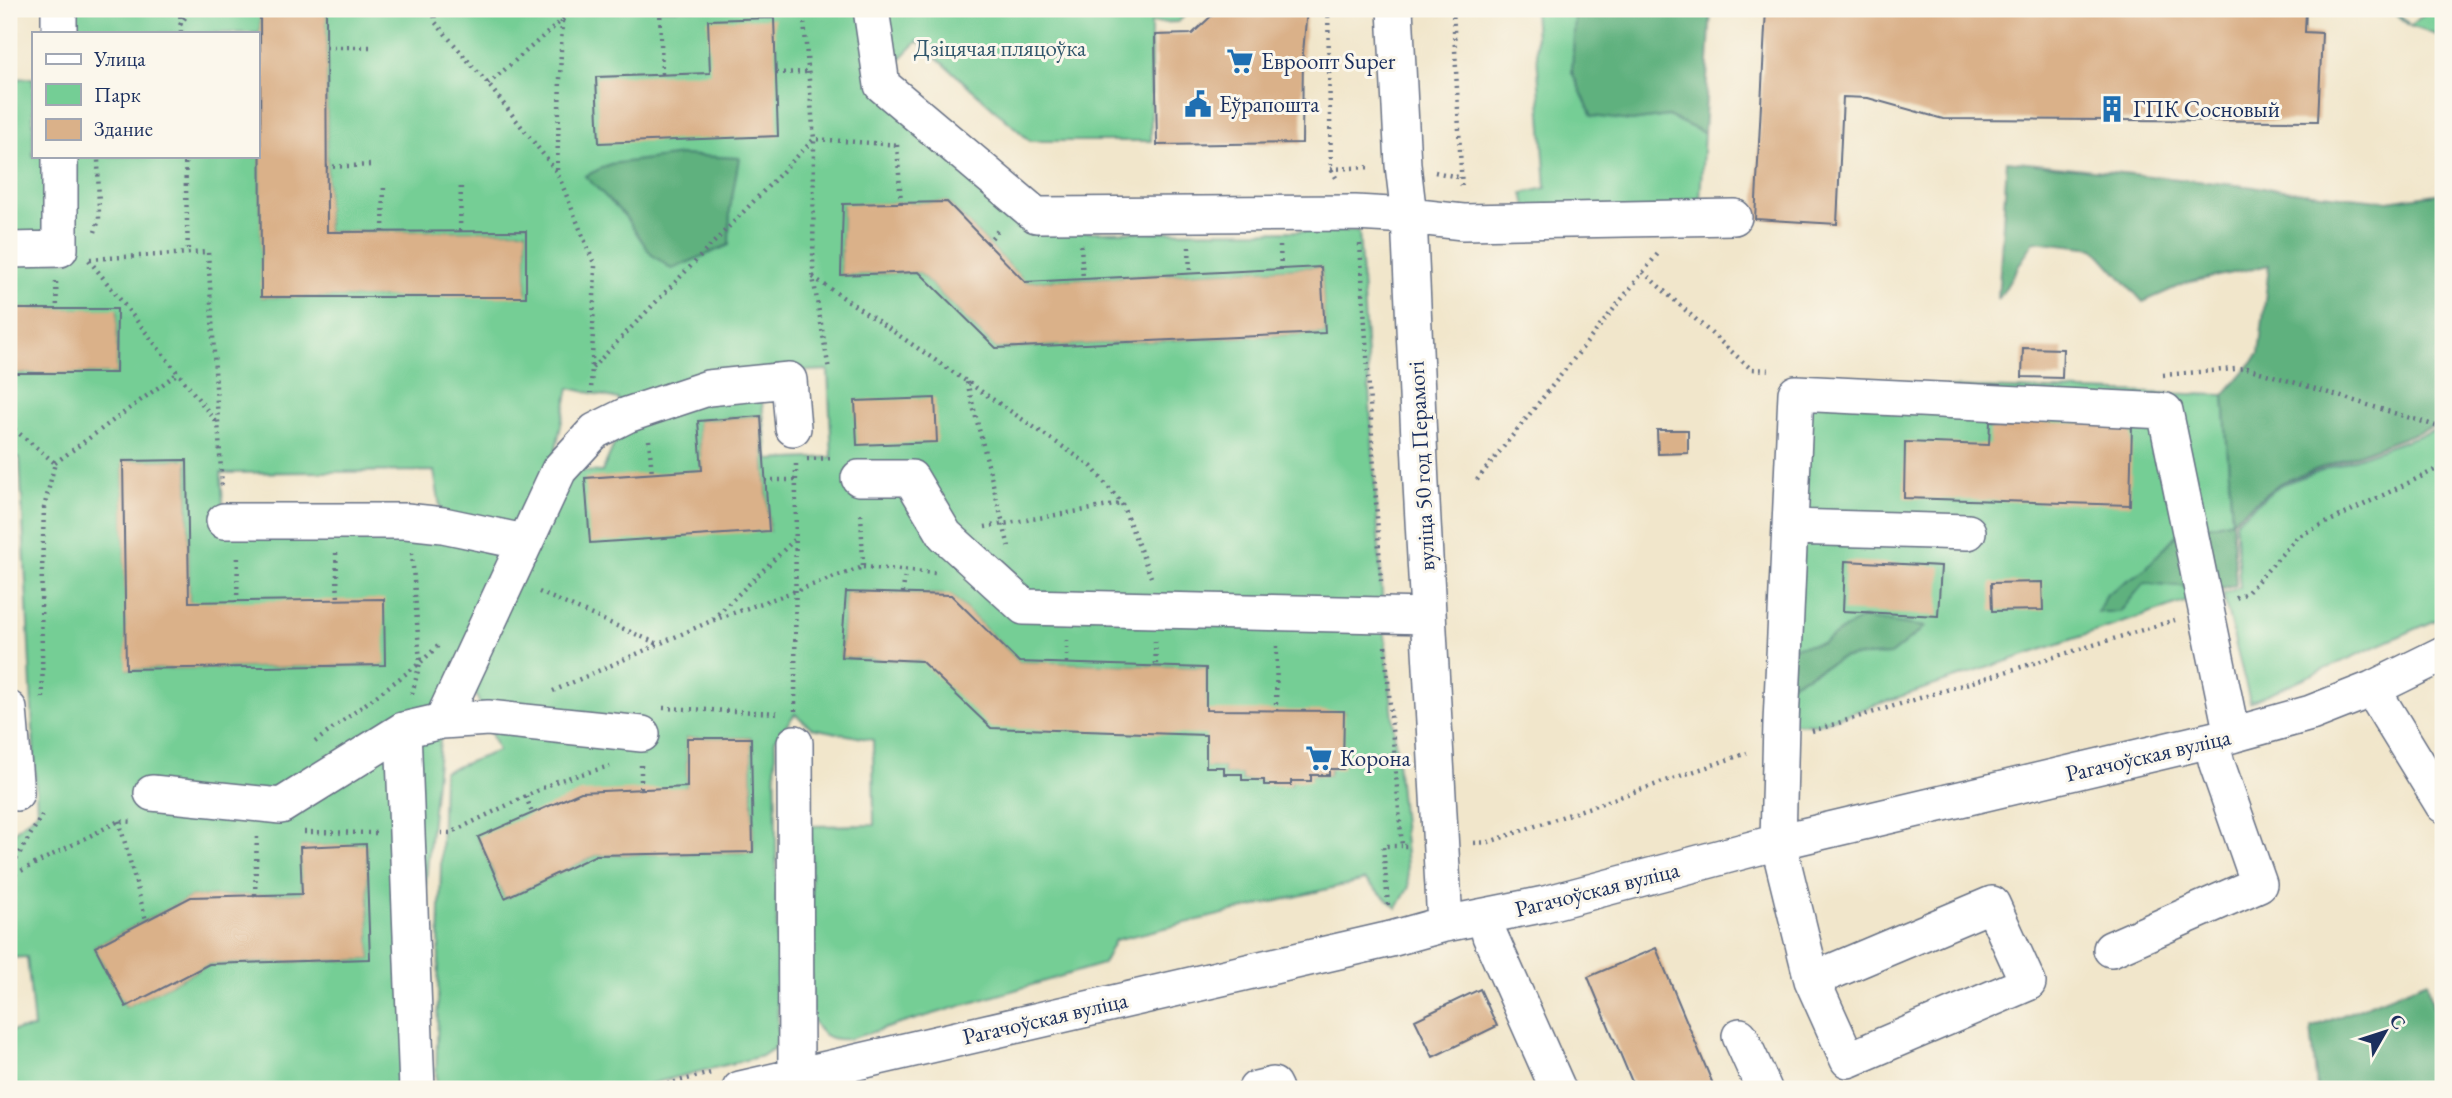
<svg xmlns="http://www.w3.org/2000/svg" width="2452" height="1098" font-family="'EB Garamond',serif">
<rect width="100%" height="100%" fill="#fbf7ec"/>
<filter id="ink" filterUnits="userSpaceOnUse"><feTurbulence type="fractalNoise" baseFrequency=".0143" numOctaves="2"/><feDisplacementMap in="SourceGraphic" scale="14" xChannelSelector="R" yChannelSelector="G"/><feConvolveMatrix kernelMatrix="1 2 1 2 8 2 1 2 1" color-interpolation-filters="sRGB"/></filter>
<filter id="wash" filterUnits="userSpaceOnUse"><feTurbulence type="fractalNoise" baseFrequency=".00686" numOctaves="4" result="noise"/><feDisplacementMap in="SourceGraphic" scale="28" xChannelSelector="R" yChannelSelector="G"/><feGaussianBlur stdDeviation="1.57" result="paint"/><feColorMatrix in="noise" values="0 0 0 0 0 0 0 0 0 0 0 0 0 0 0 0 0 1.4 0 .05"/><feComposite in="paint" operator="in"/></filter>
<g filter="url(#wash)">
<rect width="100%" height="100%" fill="#f1e6cb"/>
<!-- green -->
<path fill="#74ce95" stroke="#487e7a" stroke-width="2" fill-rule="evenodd" d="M71,9H260L262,297L526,296V231L327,232L326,9H871L883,85L939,148L1034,232L1359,231L1384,624L1409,887L1397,908L1365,880L1115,940L1103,964L849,1039C829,1041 817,1034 811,1015V826L874,825L873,740L812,728L795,714L775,740L778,1038L774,1048L762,1056L629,1089H436L443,772L498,751L467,672L442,721L405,1089H9V1031L34,1028L27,957L9,958V836L37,812L20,458L9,456V373H116L117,310L9,309V261L72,260V156H257V33H71ZM947,202L1025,282L1321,267L1325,333L996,348L919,272L841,275L843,205ZM828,370L832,457L768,460L760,382L764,373ZM569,388L618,399L627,415L602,472L559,470L553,462ZM761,416L769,530L702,470L698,421ZM187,460L189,602L385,665L127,669L123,461ZM434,471L443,524L224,521L221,473ZM846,592L951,595L1019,662L1206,668L1205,734L921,661L841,657ZM1344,712L1329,775H1311L1291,781V785L1264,780H1242V774H1224V767H1206ZM687,738H751L753,852L596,855L505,898L478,838L687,787ZM366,845L370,959L209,964L126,1007L95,947L191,897L302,894L301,847Z
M878,9H1192L1178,22L1151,23V141H1030L918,41L887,72Z
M1534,9H1584L1575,15L1631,121L1668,116L1704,133L1699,217L1527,211L1523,193L1546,188Z
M2389,9H2395L2410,26L2430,9H2443V37L2410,26Z
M33,78V156H60V249L9,250V79Z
M1797,383L2224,395L2236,585L1818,724L1781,723Z
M2443,427V617L2250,702L2223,594L2240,587L2235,521L2280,485Z"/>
<!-- forest -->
<path fill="#5fb17e" stroke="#3d706e" stroke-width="2" d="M1584,9H1711L1704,133L1668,116L1631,121L1592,116L1572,72L1575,15Z
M681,155L739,158L730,209L729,245L672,269L651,254L624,215L585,176L610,164Z
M2007,161L2388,201L2443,193V423L2280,483L2232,520L2236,585L2203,593L2190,587L2144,583L2120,612H2098L2107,594L2146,568L2178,533L2232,520L2224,395L2259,354L2269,265L2186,283L2143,302L2094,248L2034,241L1998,300Z
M1862,618L1925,627L1890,655L1844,657L1780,689L1782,649L1822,643Z
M2427,981L2443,1050V1089H2317L2311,1028Z"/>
<g id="blocks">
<!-- building -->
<path fill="#dab189" d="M260,9H326L327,232L526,231V297H261Z
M1219,9H1307L1303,53L1302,143L1157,145L1155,35L1192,34Z
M1766,9H2306L2305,32L2322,33L2318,121L1943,119L1868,98L1843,97L1837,224L1755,219Z
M774,18L778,136L599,143L596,77L710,73L708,20Z
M947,202L1025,282L1321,267L1325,333L996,348L919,272L841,275L843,204Z
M9,309H117L116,373H9Z
M2023,348L2063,349L2062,378L2022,377Z
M935,398L937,442L857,445L855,401Z
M761,416L769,531L590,543L585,478L702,470L698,421Z
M1990,421L2132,424L2130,505L1904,498L1905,442L1989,445Z
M1657,430H1688V453L1658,454Z
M187,460L189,602L384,599L385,665L126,669L123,461Z
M1845,561L1941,566L1938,616L1843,611Z
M2042,582L2043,610L1992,611L1991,583Z
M846,592L951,595L1019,662L1206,668V710L1344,711L1343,769H1329V775H1311V781H1291V785H1264V780H1242V774H1224V767H1206V735L991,728L921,661L841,657Z
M687,738H751L753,852L596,855L505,898L478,837L581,792L687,787Z
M366,844L370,959L209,964L126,1007L95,947L191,897L302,894L300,847Z
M1656,948L1715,1089H1635L1588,977Z
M1480,989L1497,1026L1433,1057L1415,1020Z"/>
</g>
</g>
<g filter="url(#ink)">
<use href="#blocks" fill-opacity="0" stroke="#666f84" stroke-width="2"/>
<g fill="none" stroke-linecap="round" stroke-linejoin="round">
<defs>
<path id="minor" d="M59,9V33
M871,9L882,85L1036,215L1355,213L1409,216L1463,222L1734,217
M1395,9L1403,165L1409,216L1421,484L1445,924
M9,250L60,249V156
M859,478H911L945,535L1024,607L1428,616
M224,521H406L443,525L524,542
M1790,527L1968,532
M2372,689L2443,805
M9,709L16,793
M442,721L488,718L642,734
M403,730L417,1089
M795,743L796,1089
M152,793L281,806L403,730L442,721L559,470L595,431L627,415L708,388L789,380L793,428
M1485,917L1490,936L1558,1089
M2111,949L2259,884L2217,764L2211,740
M1812,980L1992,904L2028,983L1848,1060L1812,980L1778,842L1781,723L1796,393L2165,411L2232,735
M1740,1036L1764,1089
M740,1089L1391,939L1445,924L1545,904L1778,842L2232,735L2311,713L2372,689L2443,654
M1256,1089L1273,1085L1275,1089"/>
</defs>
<!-- minor casing -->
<use href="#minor" stroke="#666f84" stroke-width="38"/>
<!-- path -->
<path stroke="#666f84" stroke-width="4.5" stroke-dasharray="2 5" stroke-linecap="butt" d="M180,9L181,33
M434,9L435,22L488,84L557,172L595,266L591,393
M660,9L662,74
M803,9L814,139L813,277L829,370
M1328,9L1331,169L1338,181
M1453,9L1462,190
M180,25L191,9
M326,47H370
M776,73L808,72
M488,84L575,9
M897,145L901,203
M185,156L188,253
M326,167L372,165
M1331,169L1371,167
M557,170L562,20
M1435,172L1462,178
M460,231L461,182
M95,232L99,219L98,156
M383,232L384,184
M987,243L1000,228
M1360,244L1381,581
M1081,245L1083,279
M1280,246L1281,269
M1189,247L1190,274
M90,259L208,252L222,488
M89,260L218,424
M1643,272L1751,369L1773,370
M813,277L1091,466L1122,504L1151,577
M56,282L57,309
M592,368L814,139L900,145
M2163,375L2247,368L2443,428
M967,382L1009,547
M9,425L55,463L44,508L41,603L43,702
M649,440L652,474
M807,459L834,458
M55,463L178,373
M765,480H795
M1477,480L1660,251
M985,527L1121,504
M336,553L338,600
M412,553L420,663L412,694
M863,567L936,573
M539,592L656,643
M903,593L905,571
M2236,598L2248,592L2297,537L2443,466
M237,602L238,554
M713,619L794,540
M1067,640V663
M1155,641L1156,665
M1385,646L1402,846H1409
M553,691L711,621L863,567L861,511
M663,708L780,713
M795,711L796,461
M1276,711L1277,645
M1812,731L2175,620
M315,742L420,663L440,644
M641,765V789
M526,796L532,813
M119,821L146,920
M304,832L376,833
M441,833H450L557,781L610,766
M1474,843L1489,842L1747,753
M9,871L44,812
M9,877L119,821L135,822
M255,895L257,836
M1388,905L1383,846H1402
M647,1089L711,1073"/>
<!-- minor -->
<use href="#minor" stroke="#fff" stroke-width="35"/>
</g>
</g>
<!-- icons -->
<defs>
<symbol id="supermarket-bare" viewBox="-9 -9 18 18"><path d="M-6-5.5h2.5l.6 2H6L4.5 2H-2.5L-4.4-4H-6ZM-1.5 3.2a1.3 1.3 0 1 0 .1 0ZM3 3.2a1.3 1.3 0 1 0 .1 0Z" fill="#1f6fb2" stroke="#fbf7ec" stroke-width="2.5" paint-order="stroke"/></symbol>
<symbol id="civic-bare" viewBox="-9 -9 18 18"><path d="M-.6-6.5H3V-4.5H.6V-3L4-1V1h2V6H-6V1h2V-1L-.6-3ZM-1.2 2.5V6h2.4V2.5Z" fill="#1f6fb2" stroke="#fbf7ec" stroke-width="2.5" paint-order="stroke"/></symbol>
<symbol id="building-bare" viewBox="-9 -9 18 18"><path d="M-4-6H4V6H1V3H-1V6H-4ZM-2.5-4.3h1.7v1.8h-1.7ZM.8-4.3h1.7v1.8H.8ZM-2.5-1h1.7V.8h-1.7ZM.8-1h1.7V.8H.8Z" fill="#1f6fb2" stroke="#fbf7ec" stroke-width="2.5" paint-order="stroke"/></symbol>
</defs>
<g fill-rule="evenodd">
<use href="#supermarket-bare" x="1221" y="42" width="38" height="38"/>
<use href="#civic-bare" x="1179" y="85" width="38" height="38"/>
<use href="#building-bare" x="2093" y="90" width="38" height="38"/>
<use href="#supermarket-bare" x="1300" y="739" width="38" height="38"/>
</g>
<g text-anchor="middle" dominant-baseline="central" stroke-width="6" stroke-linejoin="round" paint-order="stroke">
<!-- park labels -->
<g font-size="23" fill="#31576c" stroke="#fbf7ec">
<text x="1000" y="48">Дзіцячая пляцоўка</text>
</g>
<!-- poi labels -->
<g font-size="23" fill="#1b2f5e" stroke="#fbf7ec" text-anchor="start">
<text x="1261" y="61">Евроопт Super</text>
<text x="1219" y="104">Еўрапошта</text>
<text x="2133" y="109">ГПК Сосновый</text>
<text x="1340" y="758">Корона</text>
</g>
<!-- street labels -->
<g font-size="23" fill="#1b2f5e" stroke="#fbf7ec">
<text transform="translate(1421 466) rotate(-93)">вуліца 50 год Перамогі</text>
<text transform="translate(2148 755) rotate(-13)">Рагачоўская вуліца</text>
<text transform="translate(1597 889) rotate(-14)">Рагачоўская вуліца</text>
<text transform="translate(1045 1018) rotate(-13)">Рагачоўская вуліца</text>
</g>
</g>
<!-- margin -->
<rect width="2452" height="1098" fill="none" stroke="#fbf7ec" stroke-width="35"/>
<!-- legend -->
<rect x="32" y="32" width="228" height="126" fill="#fbf7ec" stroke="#a1a7b3" stroke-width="2"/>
<rect x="46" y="54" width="35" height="10" fill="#ffffff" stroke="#a1a7b3" stroke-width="2"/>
<text x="94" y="66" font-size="21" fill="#1b2f5e">Улица</text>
<rect x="46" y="84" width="35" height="21" fill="#74ce95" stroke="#a1a7b3" stroke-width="2"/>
<text x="94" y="102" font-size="21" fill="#1b2f5e">Парк</text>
<rect x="46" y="119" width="35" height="21" fill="#dab189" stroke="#a1a7b3" stroke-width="2"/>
<text x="94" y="136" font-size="21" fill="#1b2f5e">Здание</text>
<!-- north arrow -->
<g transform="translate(2385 1032) rotate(51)" stroke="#fbf7ec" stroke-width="5" paint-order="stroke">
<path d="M0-5L12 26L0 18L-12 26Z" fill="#1b2f5e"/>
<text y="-10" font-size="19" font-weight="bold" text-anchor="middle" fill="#1b2f5e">С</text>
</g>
</svg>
